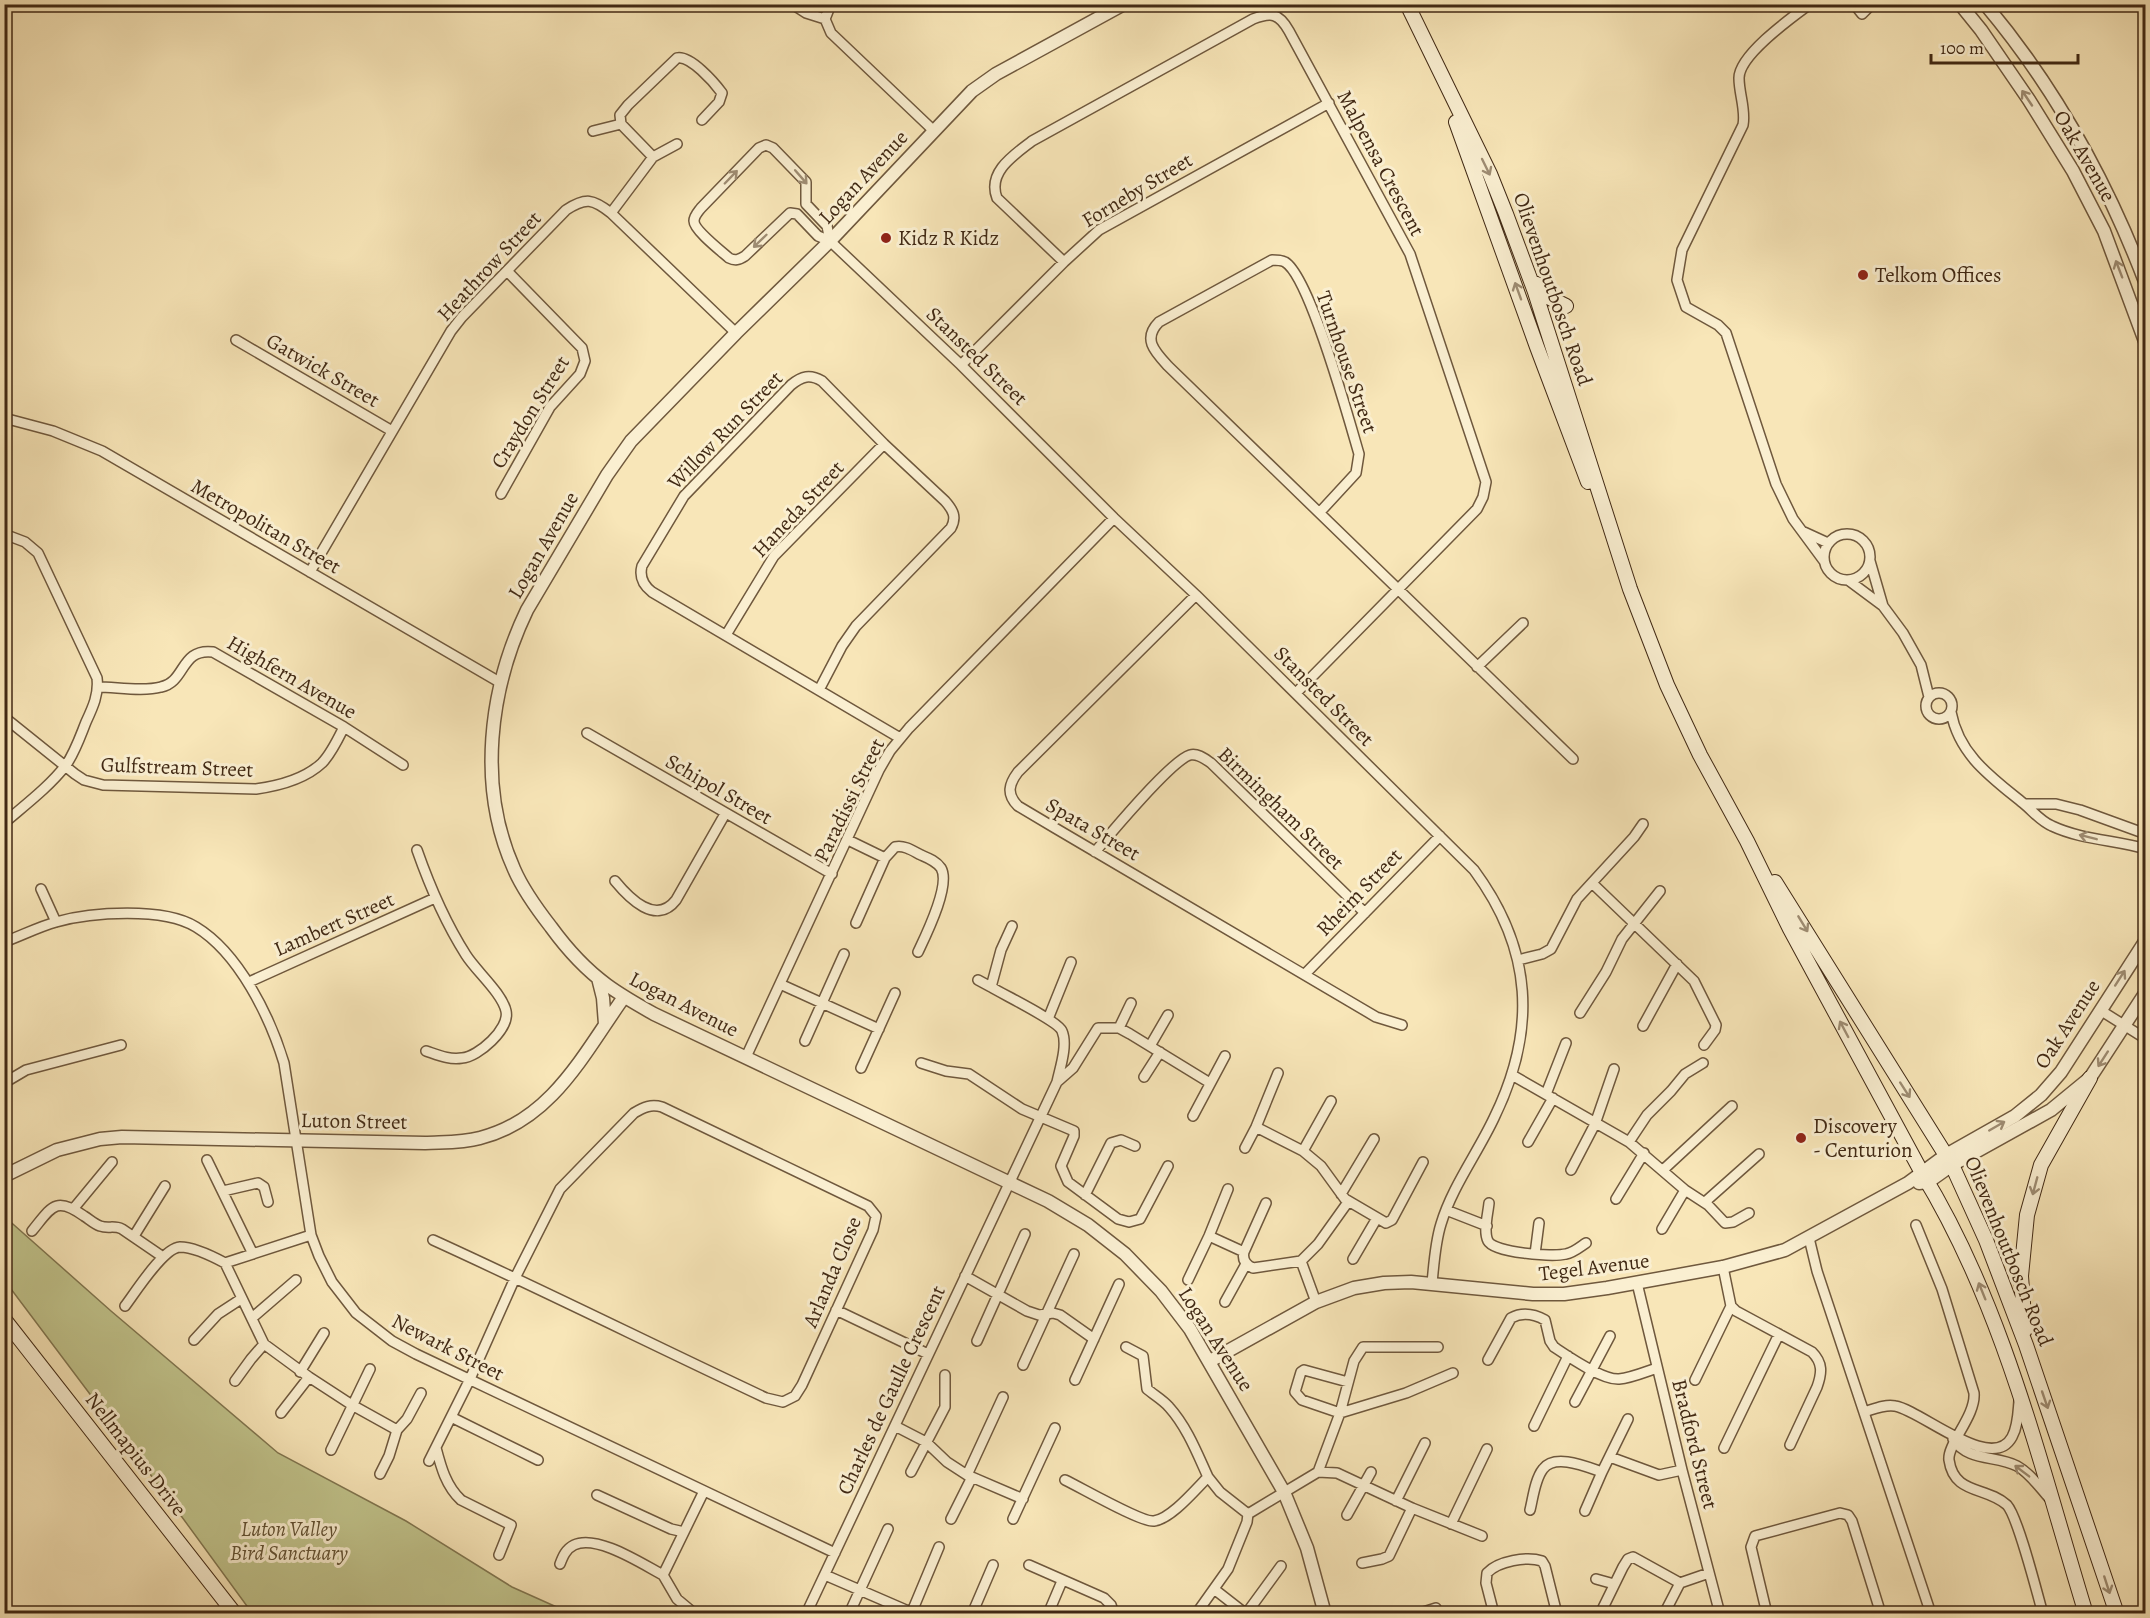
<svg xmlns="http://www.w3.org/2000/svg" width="2150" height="1618" font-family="Alegreya,serif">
<rect width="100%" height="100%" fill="#f8e6b8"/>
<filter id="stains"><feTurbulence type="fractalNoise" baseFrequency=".00333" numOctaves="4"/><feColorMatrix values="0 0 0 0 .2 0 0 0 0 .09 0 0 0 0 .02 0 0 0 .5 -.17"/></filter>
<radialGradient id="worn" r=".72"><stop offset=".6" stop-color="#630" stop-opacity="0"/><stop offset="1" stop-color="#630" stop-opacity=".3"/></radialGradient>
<!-- green -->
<path fill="#c1c48c" stroke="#817650" stroke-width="1.5" d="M5,1217L111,1311L278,1453L406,1521L512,1587L570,1613H252L171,1502L5,1281Z"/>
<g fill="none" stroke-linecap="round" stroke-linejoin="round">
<defs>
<path id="minor" d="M792,4L806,13L825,19
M831,4L825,19L831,33L934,131
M1810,4C1791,18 1739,55 1739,78C1739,94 1746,110 1743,125L1682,250L1677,280L1686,307L1718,325L1726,333L1776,484L1793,519L1824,561
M1854,4L1862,14L1872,4
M593,131L621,124
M653,157L621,124L620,115L628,105L677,58C690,55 714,82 722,93L719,102L702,120
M611,213L653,157L677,144
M830,241L827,226L806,204V182L773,148L766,145L759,148L701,208C698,212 694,216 694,221C694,230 721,251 729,258C735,261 739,260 745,256L790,213L797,214L818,236L830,241L961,365L1114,518L1196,595L1474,870C1533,950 1537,1030 1494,1118C1477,1154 1452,1187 1441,1224C1435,1243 1434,1264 1432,1283
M1064,262L997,198C987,172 1014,155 1032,141L1253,19C1271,12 1279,13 1289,31L1410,254L1486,482L1483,497L1477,509L1296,693
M236,340L392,431
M961,365L1064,262L1099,230L1329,103
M4,418L53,431L102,451L501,683
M501,494L550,407L580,374L585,361L582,348L507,271
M1320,512L1356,473L1359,454C1349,420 1310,277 1285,262C1281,260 1276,260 1272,260L1159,322C1142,339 1155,352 1168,366L1573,759
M1804,532L1828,543
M1824 557a23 23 0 1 1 46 0a23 23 0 1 1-46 0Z
M4,534L25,542L38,553L97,678C99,694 93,707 86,722C80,737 75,752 66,765C49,787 25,805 4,823
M1870,561L1883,606
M310,572L451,331L462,317L566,210C586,197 593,199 611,213L736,333
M1848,580L1883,606L1903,633L1921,665L1929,697
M1196,595L1018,772C1009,784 1006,794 1018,806L1055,828L1376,1017L1402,1025
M726,635L774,556L884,444
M1477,667L1523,623
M98,687C116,687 143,692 161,687C186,682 180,648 213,652L344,727L403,765
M819,690L842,646L856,626L951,528C957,517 953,510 945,501L884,444L822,381C810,374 802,376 791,385L684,496L642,566C639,577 643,585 652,592L900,738
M1926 706a13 13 0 1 1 26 0a13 13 0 1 1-26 0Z
M1951,712C1959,755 1991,777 2023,803C2033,811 2040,821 2052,826C2082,840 2115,840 2146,849
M4,717L75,774L84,780L103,785L256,789C278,786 305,779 322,763C331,754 338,739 344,727
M587,733L832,874
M2025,804H2056L2080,810L2146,834
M848,840L885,858L895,847C905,845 913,851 921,855C928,858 936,861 941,868C951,885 926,935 918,952
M417,850C430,887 445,922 466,955C476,971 502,993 506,1011C510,1029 478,1057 462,1058C449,1060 438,1055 426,1051
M1095,852C1110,834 1172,760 1190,755C1198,753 1205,759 1211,763L1365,913
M615,881C629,898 656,926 676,900L725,814
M1592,883L1694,981L1716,1025L1715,1030L1704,1045
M41,889L56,922
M856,923L885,858
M4,942C21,936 38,927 56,922C91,912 164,907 196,927C239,953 270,1017 284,1063L311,1235L319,1256L332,1282L356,1313L392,1341L416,1354L835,1553
M1518,960L1542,954L1551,949L1577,899L1634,837L1643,824
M1305,974L1440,836
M978,980L991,987
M249,982L435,898
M780,984L879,1029
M2100,1010L2146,1039
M1580,1013L1606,972L1622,939L1660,891
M1048,1019L1071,962
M1643,1026L1677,964
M1119,1028L1131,1003
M805,1041L844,954
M1150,1046L1168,1015
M746,1057L879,770L890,751L909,728L1114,518
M921,1063L946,1071L969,1074L1022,1109L1074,1131V1136L1061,1166L1068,1182L1118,1219L1129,1222L1140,1219L1168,1166
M861,1068L895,993
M1512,1075L1629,1142L1685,1190L1708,1205L1725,1223L1733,1222L1749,1213
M1144,1077L1160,1052
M1057,1082L1073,1068L1098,1028H1119L1130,1034L1210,1083
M4,1083L26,1070L121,1045
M1546,1094L1566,1043
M1193,1116L1225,1056
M1256,1127L1303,1151L1321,1166L1345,1199L1386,1223L1392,1220L1423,1162
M1528,1142L1553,1098
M1629,1142L1647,1115L1671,1091L1685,1074L1703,1063
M1245,1148L1256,1127L1278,1073
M1303,1151L1331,1101
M207,1160L253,1254
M1571,1170L1595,1124L1614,1069
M1663,1170L1732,1106
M223,1191L258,1183L264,1187L268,1202
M1341,1194L1374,1139
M1085,1195L1111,1143L1121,1140L1135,1146
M1616,1199L1644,1153
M1705,1202L1759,1154
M1266,1203L1244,1252C1242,1260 1246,1265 1253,1268L1301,1261L1318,1244L1348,1202
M1489,1203C1488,1214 1483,1231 1488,1241C1494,1253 1553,1257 1566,1254C1573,1253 1580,1247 1586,1243
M74,1208L112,1162
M1446,1210L1487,1226
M1916,1225L1942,1289L1974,1393C1976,1416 1947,1444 1949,1460C1954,1495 1986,1486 2007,1505C2018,1517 2037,1593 2043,1614
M1662,1229L1685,1190
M32,1231C51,1208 55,1195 84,1216C89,1219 94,1224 100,1226C108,1229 114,1225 122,1229L163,1257
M134,1236L165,1186
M1209,1236L1244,1252
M1809,1238L1817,1271L1931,1614
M1535,1254L1539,1223
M1353,1259L1377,1218
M1301,1261L1316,1302
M225,1263L311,1235
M1723,1267L1731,1306L1736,1311L1812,1352C1823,1363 1822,1373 1817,1387L1790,1445
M965,1276L1027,1311L1039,1315L1053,1313L1060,1315L1094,1339
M1188,1280L1209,1236L1228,1189
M1637,1283L1682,1470L1720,1614
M1225,1302L1246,1264
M125,1306C135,1293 163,1248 180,1247C194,1247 212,1256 225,1263L264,1344L309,1377L352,1405L397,1430
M836,1310L928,1354
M252,1318L296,1280
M194,1340L218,1314L241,1299
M977,1341L1025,1234
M1488,1360L1511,1318C1522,1312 1534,1314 1545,1320L1550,1341L1554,1347C1569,1357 1602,1380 1619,1379C1631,1378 1645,1372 1657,1368
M1023,1365L1074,1254
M300,1372L324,1333
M1075,1380L1119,1284
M1695,1380L1731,1306
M235,1381L251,1359L264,1344
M1348,1382L1304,1370L1301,1372L1295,1392L1302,1400L1340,1413L1406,1393L1453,1373
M1575,1402L1610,1336
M1864,1412C1874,1409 1885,1404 1895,1406C1921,1410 1992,1474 2012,1437C2018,1426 2018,1413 2019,1401
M281,1413L309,1377
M451,1417L538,1460
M895,1426L926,1442L947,1462L967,1475L1023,1499
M1534,1426L1568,1356
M1953,1439C1968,1462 1996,1455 2017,1466C2030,1473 2040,1488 2050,1499
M436,1448C441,1467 446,1486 461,1500L511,1525L499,1555
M1724,1448L1779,1334
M331,1450L370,1369
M1610,1457L1659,1475L1682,1470
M429,1461L470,1379L515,1278L560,1189L634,1113C644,1107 651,1104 662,1107L868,1206L876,1216L873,1230L802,1385L795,1396L783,1402L766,1398C655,1346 545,1291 433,1240
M911,1472L945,1407V1375
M1318,1472L1340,1413L1354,1361L1363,1347H1438
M380,1474L389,1456L397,1430L407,1419L421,1393
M967,1475L1003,1397
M1208,1477L1220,1492L1248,1514
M1065,1480C1080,1487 1142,1523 1154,1521C1171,1519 1195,1490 1208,1477C1197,1453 1187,1427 1169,1407C1163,1400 1154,1395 1147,1389L1143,1356L1126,1347
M597,1495L671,1529L684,1532
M1396,1501L1425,1443
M1530,1510C1533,1498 1535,1479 1543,1469C1555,1453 1587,1467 1602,1472
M1585,1511L1602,1472L1628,1419
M1248,1514L1318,1472L1337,1473L1412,1508L1482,1536
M1347,1515L1371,1472
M951,1519L972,1477
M1013,1519L1055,1428
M1451,1524L1487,1449
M1362,1563L1382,1559L1389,1556L1412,1508
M560,1564C563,1556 566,1549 574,1545C597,1534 642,1564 663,1575
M1029,1565L1104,1598L1111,1605L1114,1614
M663,1575L704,1491
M663,1575L677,1599L695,1614
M825,1575L915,1614
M1596,1579L1614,1584
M1680,1583L1709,1573
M1214,1589L1246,1614
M806,1614L1057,1082C1060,1068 1068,1045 1062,1031C1058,1021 1004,995 991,987L1001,950L1012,926
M849,1614L888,1529
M911,1614L939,1547
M972,1614L993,1565
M1048,1614L1062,1581
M1196,1614L1228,1569L1247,1522L1248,1514
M1246,1614L1281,1566
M1417,1614L1436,1608
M1494,1614L1486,1583L1487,1573C1498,1561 1527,1556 1542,1561L1545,1566L1557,1614
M1600,1614L1623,1567L1628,1559L1633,1557L1680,1583L1664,1614
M1767,1614L1751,1547L1755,1536L1840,1513L1848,1515L1852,1521L1881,1614"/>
<path id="tertiary" d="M1124,4L996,74L972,91L830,241L736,333L631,441L607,475L527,610C489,689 477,787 514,869C523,890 537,909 551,927C567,949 585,969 607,985C622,996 638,1005 654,1014L1048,1201L1088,1225L1125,1254L1161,1291L1190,1329L1284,1492L1307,1548L1325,1614
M1960,4L1981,30L2029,100L2073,171L2104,231L2146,344
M1985,4C2054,86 2108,184 2146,284
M598,978L603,998L605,1024
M4,1176L57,1150L100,1139L122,1137L425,1143C444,1142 462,1143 480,1138C552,1120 584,1053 624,997
M1919,1183L1928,1182L1952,1165L2051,1110L2090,1078L2146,992
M1210,1361L1316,1302L1354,1288L1384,1283L1411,1282L1533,1294H1564L1607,1288L1723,1267L1785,1250L1908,1183L1946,1155L2015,1116L2041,1095L2061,1072L2146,940"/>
<path id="secondary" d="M1407,4L1490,174L1506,214L1535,292L1630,589L1667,685L1700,755L1747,841L1790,929L1922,1173C2004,1307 2040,1464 2086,1614
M1456,122L1537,347L1588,482
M1537,284L1546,296L1566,306
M1775,882L1952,1165L1986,1240L2026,1345L2117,1614
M4,1319L235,1614
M2025,1330L2021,1276L2027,1215L2041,1165L2090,1078"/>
</defs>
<!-- minor casing -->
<use href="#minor" stroke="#6f583d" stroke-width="12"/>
<!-- tertiary casing -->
<use href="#tertiary" stroke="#6f583d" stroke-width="15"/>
<!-- secondary casing -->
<use href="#secondary" stroke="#412914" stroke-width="16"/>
<!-- minor -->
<use href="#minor" stroke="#faefd1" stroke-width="9"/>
<!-- tertiary -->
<use href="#tertiary" stroke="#faefd1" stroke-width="12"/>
<!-- secondary -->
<use href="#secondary" stroke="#faefd1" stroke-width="14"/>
</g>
<!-- one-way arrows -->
<defs><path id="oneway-shaft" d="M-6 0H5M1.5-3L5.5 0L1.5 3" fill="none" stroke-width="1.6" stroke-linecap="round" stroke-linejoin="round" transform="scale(1.5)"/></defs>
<g stroke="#9e8c72">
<use href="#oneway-shaft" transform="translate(2027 98) rotate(-124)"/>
<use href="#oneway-shaft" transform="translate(1486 167) rotate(64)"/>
<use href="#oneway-shaft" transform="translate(731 177) rotate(-46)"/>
<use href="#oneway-shaft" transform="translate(801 177) rotate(49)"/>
<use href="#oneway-shaft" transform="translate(760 241) rotate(136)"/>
<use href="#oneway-shaft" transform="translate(2119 269) rotate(-111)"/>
<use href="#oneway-shaft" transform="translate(1518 291) rotate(-110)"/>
<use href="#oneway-shaft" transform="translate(2088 837) rotate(-166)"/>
<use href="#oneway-shaft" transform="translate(1803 924) rotate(59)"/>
<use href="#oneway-shaft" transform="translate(2120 978) rotate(-57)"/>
<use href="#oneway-shaft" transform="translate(1844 1029) rotate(-118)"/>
<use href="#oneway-shaft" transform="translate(2103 1059) rotate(123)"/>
<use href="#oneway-shaft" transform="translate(1905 1090) rotate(57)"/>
<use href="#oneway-shaft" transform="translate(1997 1126) rotate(-30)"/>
<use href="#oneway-shaft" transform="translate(2035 1186) rotate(105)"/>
<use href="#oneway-shaft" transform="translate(1982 1291) rotate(-112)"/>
<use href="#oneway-shaft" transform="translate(2045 1400) rotate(71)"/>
<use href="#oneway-shaft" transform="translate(2022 1471) rotate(-143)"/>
<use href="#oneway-shaft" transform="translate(2107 1585) rotate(72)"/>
</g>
<!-- markers -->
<g fill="#8f2418" stroke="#faefd1" stroke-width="2">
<circle cx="886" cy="238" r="6"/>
<circle cx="1863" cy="275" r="6"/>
<circle cx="1801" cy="1138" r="6"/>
</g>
<g text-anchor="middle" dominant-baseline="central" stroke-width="6" stroke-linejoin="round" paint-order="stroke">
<!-- street labels -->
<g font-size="21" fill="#412914" stroke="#faefd1">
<text transform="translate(2085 156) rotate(60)">Oak Avenue</text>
<text transform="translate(1381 163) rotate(62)">Malpensa Crescent</text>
<text transform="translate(863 177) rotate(-47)">Logan Avenue</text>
<text transform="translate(1137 190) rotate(-31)">Forneby Street</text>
<text transform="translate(489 266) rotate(-47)">Heathrow Street</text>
<text transform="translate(1553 289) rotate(71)">Olievenhoutbosch Road</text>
<text transform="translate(977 356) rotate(44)">Stansted Street</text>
<text transform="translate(1347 362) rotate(71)">Turnhouse Street</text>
<text transform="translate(323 370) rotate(30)">Gatwick Street</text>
<text transform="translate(530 412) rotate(-58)">Craydon Street</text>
<text transform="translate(725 430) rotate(-46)">Willow Run Street</text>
<text transform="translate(798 509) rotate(-47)">Haneda Street</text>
<text transform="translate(266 526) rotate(30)">Metropolitan Street</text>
<text transform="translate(543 545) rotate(-60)">Logan Avenue</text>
<text transform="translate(292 677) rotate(30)">Highfern Avenue</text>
<text transform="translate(1324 696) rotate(45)">Stansted Street</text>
<text transform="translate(177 767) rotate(2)">Gulfstream Street</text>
<text transform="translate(719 789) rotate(30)">Schipol Street</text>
<text transform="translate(849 800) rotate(-64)">Paradissi Street</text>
<text transform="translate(1281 808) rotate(44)">Birmingham Street</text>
<text transform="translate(1093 829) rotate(30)">Spata Street</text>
<text transform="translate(1359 892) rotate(-46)">Rheim Street</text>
<text transform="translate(334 924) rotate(-24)">Lambert Street</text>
<text transform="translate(684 1004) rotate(27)">Logan Avenue</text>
<text transform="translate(2067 1024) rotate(-57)">Oak Avenue</text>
<text transform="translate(354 1121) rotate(1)">Luton Street</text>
<text transform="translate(2009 1251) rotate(68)">Olievenhoutbosch Road</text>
<text transform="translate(1594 1267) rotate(-7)">Tegel Avenue</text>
<text transform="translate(832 1272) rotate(-67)">Arlanda Close</text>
<text transform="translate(1216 1339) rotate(57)">Logan Avenue</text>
<text transform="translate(448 1347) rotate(27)">Newark Street</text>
<text transform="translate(891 1390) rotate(-65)">Charles de Gaulle Crescent</text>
<text transform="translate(1695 1444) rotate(76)">Bradford Street</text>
<text transform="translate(136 1454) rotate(52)">Nellmapius Drive</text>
</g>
<!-- poi labels -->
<g font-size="21" fill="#412914" stroke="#faefd1" text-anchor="start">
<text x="898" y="238">Kidz R Kidz</text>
<text x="1875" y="275">Telkom Offices</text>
<text x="1813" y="1126">Discovery<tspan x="1813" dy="24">- Centurion</tspan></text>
</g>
<!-- park labels -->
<g font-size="21" font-style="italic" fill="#615032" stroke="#faefd1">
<text x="289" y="1529">Luton Valley<tspan x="289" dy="24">Bird Sanctuary</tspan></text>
</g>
</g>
<!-- margin -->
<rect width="2150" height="1618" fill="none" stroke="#f8e6b8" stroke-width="24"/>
<rect x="6" y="6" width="2138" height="1606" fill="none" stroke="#412914" stroke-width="3"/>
<rect x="12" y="12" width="2126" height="1594" fill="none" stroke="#412914" stroke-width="1.5"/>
<!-- scale -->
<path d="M1931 54v9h147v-9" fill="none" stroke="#412914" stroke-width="3"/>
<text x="1940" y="54" font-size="18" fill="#412914" stroke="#faefd1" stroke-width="4.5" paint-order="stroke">100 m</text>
<rect width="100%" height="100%" filter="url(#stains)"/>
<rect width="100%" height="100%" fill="url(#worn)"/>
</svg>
